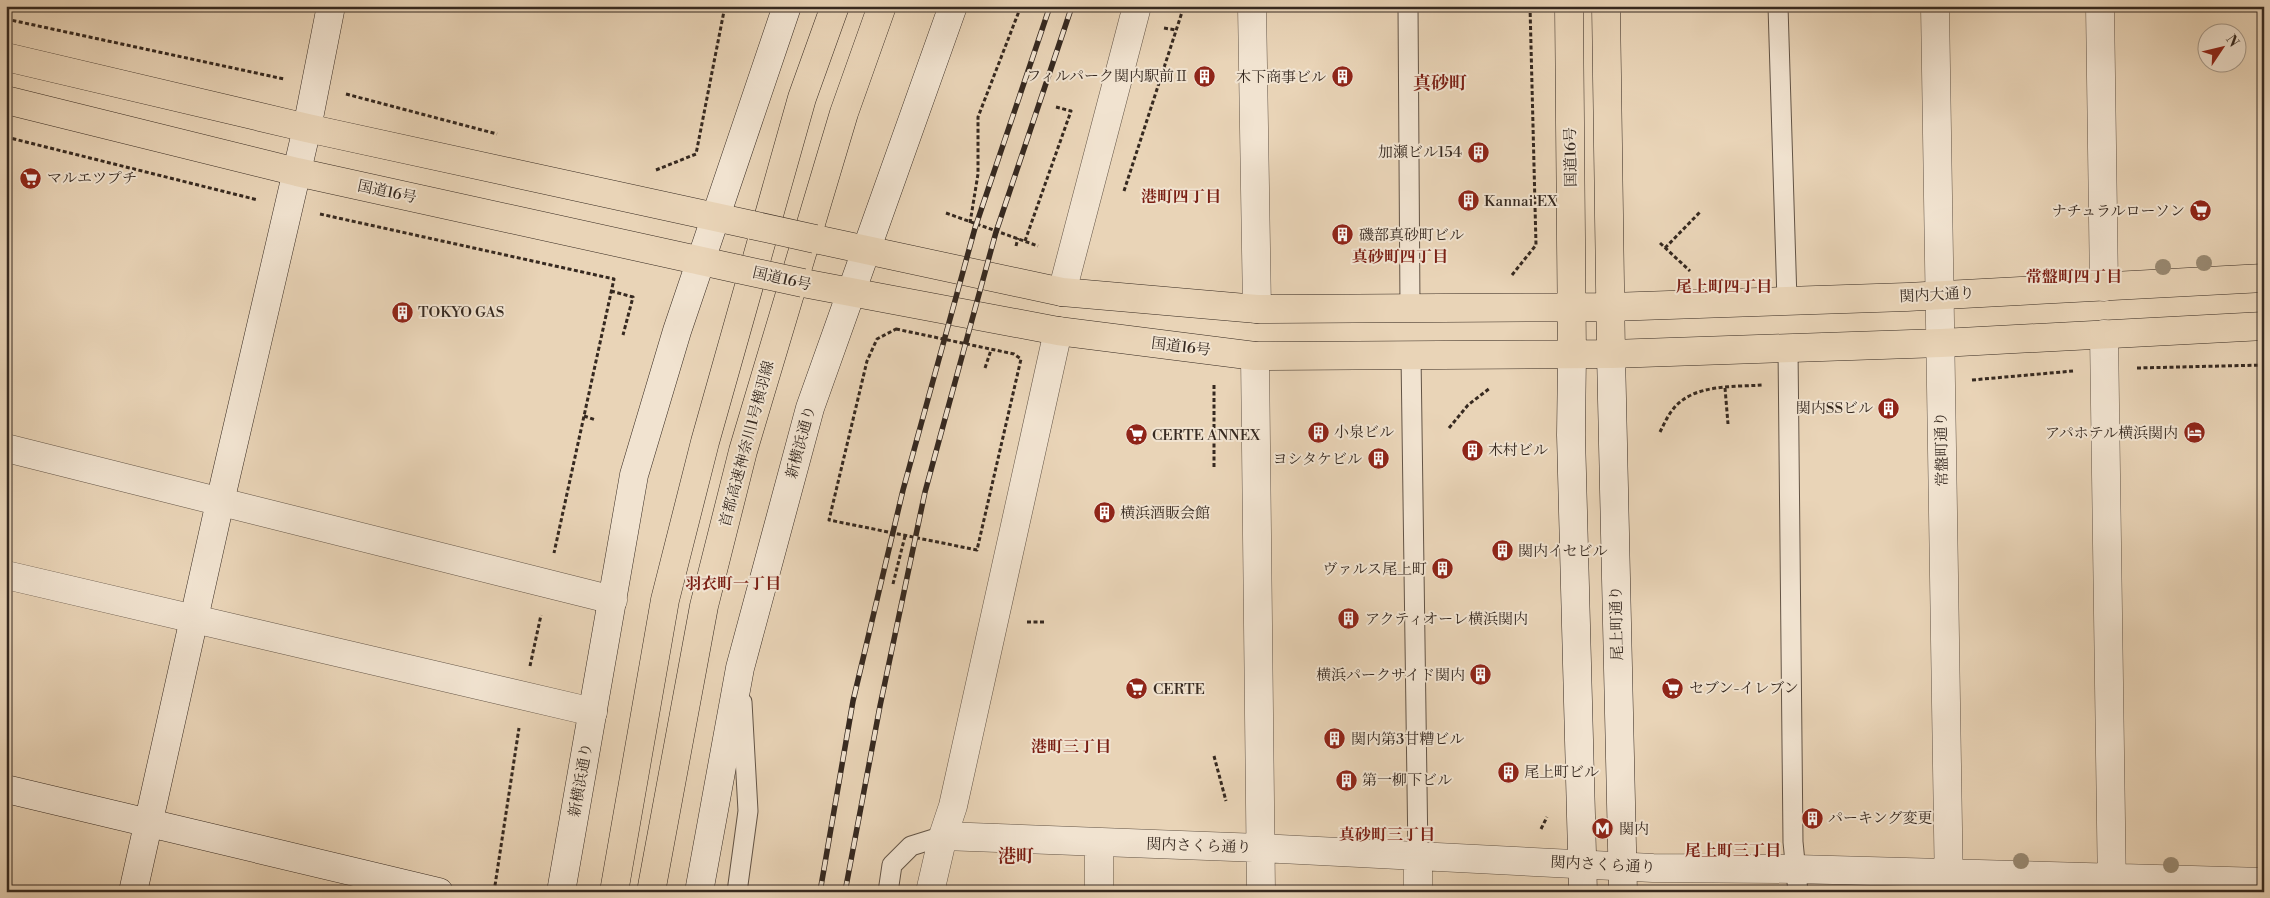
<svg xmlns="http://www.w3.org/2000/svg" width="2270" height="898" font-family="'Libre Bodoni','Noto Serif JP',serif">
<rect width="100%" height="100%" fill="#e9d4b7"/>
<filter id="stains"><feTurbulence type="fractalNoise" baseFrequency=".004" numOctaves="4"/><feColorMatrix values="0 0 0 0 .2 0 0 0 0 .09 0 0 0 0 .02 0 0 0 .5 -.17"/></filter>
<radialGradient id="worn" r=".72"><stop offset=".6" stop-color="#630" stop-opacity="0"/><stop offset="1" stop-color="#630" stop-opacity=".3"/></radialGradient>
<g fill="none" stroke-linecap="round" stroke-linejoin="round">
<defs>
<path id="lane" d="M1408,6L1410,308
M1778,6L1787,301
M1788,348L1793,842L1798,892
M1411,355L1418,857
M737,892L748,811L742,702
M888,892L892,865L911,846L943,836"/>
<path id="street" d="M1252,6L1257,309
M1935,6L1949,892
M2100,6L2104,287
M1062,292L1137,6
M2104,334L2112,892
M1255,356L1261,892
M6,448L613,600
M6,575L593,712
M943,836L1260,848L1653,868L1796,869L2264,882
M1099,842V892
M1418,857V892
M930,892L943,836L953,806L1058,331"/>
<path id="secondary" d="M1572,354L1571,435L1583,892
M1611,354L1623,892
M6,789L439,892
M133,892L220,502L307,128L331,6
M561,892L634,475L677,331L787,6
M699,892L740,668L810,408L953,6"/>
<path id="primary" d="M1610,307L1907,297L2264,278
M1611,354L1941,343L2264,326"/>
<path id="highway" d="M1569,6L1572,354
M6,57L307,128L752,225
M6,100L297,172L738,269
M815,239L1062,292L1257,309L1610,307
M803,283L1058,331L1255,356L1611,354L1606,6
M614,892L665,600L705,442L802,98L835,6
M651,892L704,606L743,451L844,113L882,6"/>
</defs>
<!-- lane casing -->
<use href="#lane" stroke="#635446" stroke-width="21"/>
<!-- street casing -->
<use href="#street" stroke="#635446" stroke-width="29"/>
<!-- secondary casing -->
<use href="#secondary" stroke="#362920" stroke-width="29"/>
<!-- primary casing -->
<use href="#primary" stroke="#362920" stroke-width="29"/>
<!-- highway casing -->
<use href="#highway" stroke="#362920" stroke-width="29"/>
<!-- path -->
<path stroke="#362920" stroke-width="3" stroke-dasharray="4 2.5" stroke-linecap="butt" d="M6,19L284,79
M1164,28L1176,30
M346,94L497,134
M6,137L258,200
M656,170L696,154L725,6
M1124,191L1184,6
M946,213L1038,246
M320,214L614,279L554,553
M970,223L978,174V117L1021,6
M1025,241L1071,111L1056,107
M1660,243L1690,271
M1016,246L1018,238
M1665,248L1701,211
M1512,275L1536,245L1530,6
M611,291L633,297L623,335
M896,329L1014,354L1021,359L977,550L829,520L867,361L877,339Z
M985,368L991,350
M2137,368L2264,365
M1972,380L2073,371
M1725,388L1728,424
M584,416L596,420
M1449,428L1468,405L1490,388
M1660,432C1664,424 1668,415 1674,408C1694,384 1733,387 1762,385
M1214,467V383
M893,584L905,536
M1027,622H1046
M530,666L541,615
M1214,756L1226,801
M1541,829L1547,817
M494,892L519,728"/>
<!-- lane -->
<use href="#lane" stroke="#f1e3d0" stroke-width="19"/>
<!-- street -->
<use href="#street" stroke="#f1e3d0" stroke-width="28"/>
<!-- secondary -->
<use href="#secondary" stroke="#f1e3d0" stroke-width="28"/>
<!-- primary -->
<use href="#primary" stroke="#e9d4b7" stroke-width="28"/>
<!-- highway -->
<use href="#highway" stroke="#e9d4b7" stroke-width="28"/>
<defs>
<path id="rail" d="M820,892L853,701L903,490L975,228L1050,6
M845,892L880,706L925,492L996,232L1072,6"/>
</defs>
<!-- rail casing -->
<use href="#rail" stroke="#362920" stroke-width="5.5"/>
<!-- rail -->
<use href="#rail" stroke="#f1e3d0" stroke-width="4" stroke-dasharray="11" stroke-linecap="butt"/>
<defs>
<path id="highway-bridge" d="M752,225L815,239
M738,269L803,283"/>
</defs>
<!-- highway-bridge casing -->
<use href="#highway-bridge" stroke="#362920" stroke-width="29" stroke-linecap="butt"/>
<!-- highway-bridge -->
<use href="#highway-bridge" stroke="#e9d4b7" stroke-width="28"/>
</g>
<!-- trees -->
<g fill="#998a73">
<circle cx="2204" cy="263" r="8"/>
<circle cx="2163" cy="267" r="8"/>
<circle cx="2021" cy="861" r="8"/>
<circle cx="2171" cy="865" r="8"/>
</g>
<!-- icons -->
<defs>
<symbol id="building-disc" viewBox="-11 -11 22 22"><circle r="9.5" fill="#8f2418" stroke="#f1e3d0"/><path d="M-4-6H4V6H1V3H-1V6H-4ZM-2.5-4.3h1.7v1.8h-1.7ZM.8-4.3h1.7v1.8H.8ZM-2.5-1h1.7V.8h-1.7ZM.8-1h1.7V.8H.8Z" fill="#fff"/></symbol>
<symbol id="supermarket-disc" viewBox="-11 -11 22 22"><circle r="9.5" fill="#8f2418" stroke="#f1e3d0"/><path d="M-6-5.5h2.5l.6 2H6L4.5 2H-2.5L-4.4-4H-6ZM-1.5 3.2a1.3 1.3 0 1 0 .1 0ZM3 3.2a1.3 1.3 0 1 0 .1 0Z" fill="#fff"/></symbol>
<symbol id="hotel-disc" viewBox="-11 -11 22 22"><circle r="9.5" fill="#8f2418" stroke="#f1e3d0"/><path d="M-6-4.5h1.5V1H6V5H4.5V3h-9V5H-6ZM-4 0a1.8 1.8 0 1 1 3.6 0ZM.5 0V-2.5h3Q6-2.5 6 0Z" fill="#fff"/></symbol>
<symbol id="metro-disc" viewBox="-11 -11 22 22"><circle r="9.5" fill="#8f2418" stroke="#f1e3d0"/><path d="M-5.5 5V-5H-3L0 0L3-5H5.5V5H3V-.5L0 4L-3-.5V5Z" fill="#fff"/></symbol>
</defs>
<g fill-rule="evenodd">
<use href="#building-disc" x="1192" y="64" width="25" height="25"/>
<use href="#building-disc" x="1330" y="64" width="25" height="25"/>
<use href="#building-disc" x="1466" y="140" width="25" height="25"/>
<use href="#supermarket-disc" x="18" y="166" width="25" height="25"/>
<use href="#building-disc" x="1456" y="188" width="25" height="25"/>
<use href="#supermarket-disc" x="2188" y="198" width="25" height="25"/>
<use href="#building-disc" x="1330" y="222" width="25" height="25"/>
<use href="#building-disc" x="390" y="300" width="25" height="25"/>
<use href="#building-disc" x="1876" y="396" width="25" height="25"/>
<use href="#building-disc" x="1306" y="420" width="25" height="25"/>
<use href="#hotel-disc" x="2182" y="420" width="25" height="25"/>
<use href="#supermarket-disc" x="1124" y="422" width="25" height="25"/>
<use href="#building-disc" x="1460" y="438" width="25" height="25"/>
<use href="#building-disc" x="1366" y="446" width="25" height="25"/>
<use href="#building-disc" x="1092" y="500" width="25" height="25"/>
<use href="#building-disc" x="1490" y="538" width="25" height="25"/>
<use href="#building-disc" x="1430" y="556" width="25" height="25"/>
<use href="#building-disc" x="1336" y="606" width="25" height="25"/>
<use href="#building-disc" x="1468" y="662" width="25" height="25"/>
<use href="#supermarket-disc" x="1660" y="676" width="25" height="25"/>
<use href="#supermarket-disc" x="1124" y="676" width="25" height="25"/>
<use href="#building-disc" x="1322" y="726" width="25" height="25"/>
<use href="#building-disc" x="1496" y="760" width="25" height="25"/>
<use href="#building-disc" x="1334" y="768" width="25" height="25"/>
<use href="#building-disc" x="1800" y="806" width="25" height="25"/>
<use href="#metro-disc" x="1590" y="816" width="25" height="25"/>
</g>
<g text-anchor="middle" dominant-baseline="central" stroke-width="4" stroke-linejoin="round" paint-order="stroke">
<!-- poi labels -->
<g font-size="15" fill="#362920" stroke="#f1e3d0" text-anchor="start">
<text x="1189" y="76" text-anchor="end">フィルパーク関内駅前Ⅱ</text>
<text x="1326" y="77" text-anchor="end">木下商事ビル</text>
<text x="1462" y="152" text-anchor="end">加瀬ビル154</text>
<text x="47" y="178">マルエツプチ</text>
<text x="1484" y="201">Kannai EX</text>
<text x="2185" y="211" text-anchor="end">ナチュラルローソン</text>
<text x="1359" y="235">磯部真砂町ビル</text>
<text x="418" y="312">TOKYO GAS</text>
<text x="1873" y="408" text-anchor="end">関内SSビル</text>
<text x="1334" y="432">小泉ビル</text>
<text x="2178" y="433" text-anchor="end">アパホテル横浜関内</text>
<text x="1152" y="435">CERTE ANNEX</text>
<text x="1488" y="450">木村ビル</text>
<text x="1362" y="459" text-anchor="end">ヨシタケビル</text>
<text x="1120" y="513">横浜酒販会館</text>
<text x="1518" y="551">関内イセビル</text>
<text x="1427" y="569" text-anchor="end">ヴァルス尾上町</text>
<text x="1365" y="619">アクティオーレ横浜関内</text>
<text x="1465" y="675" text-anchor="end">横浜パークサイド関内</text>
<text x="1689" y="688">セブン-イレブン</text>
<text x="1153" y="689">CERTE</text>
<text x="1351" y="739">関内第3甘糟ビル</text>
<text x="1524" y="772">尾上町ビル</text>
<text x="1362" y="780">第一柳下ビル</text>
<text x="1828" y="818">パーキング変更</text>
<text x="1619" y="829">関内</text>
</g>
<!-- street labels -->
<g font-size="15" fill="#362920" stroke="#f1e3d0">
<text transform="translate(1571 157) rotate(-91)">国道16号</text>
<text transform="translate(387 192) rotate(12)">国道16号</text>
<text transform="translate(782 279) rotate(13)">国道16号</text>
<text transform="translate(1937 295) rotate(-3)">関内大通り</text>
<text transform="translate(1181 347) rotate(7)">国道16号</text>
<text transform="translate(801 442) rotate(-75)">新横浜通り</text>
<text transform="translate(747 444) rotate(-75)">首都高速神奈川1号横羽線</text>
<text transform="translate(1942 449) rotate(-91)">常盤町通り</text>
<text transform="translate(1617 623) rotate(-91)">尾上町通り</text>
<text transform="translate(581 780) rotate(-80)">新横浜通り</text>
<text transform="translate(1199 846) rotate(2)">関内さくら通り</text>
<text transform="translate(1603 865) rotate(3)">関内さくら通り</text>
</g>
<!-- neighbourhood labels -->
<g font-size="16" font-weight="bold" fill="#7a1f14" stroke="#f1e3d0">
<text x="1181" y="197">港町四丁目</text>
<text x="1400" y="257">真砂町四丁目</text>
<text x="2074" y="277">常盤町四丁目</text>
<text x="1724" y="287">尾上町四丁目</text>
<text x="733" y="584">羽衣町一丁目</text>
<text x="1071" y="747">港町三丁目</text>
<text x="1387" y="835">真砂町三丁目</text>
<text x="1733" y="851">尾上町三丁目</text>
</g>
<!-- quarter labels -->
<g font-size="18" font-weight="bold" fill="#7a1f14" stroke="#f1e3d0">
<text x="1440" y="83">真砂町</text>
<text x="1016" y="856">港町</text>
</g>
</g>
<!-- margin -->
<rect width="2270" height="898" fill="none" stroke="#e9d4b7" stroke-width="25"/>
<rect x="8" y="8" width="2255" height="883" fill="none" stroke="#362920" stroke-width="2.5"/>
<rect x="12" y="12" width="2245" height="873" fill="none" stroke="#362920"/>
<!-- north arrow -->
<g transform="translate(2222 48) rotate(55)"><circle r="24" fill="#f1e3d0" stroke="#a6998a"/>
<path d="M0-4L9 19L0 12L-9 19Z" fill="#8f2418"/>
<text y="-8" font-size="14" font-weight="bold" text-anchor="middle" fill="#362920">N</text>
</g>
<rect width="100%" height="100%" filter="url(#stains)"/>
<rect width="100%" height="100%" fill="url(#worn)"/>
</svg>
